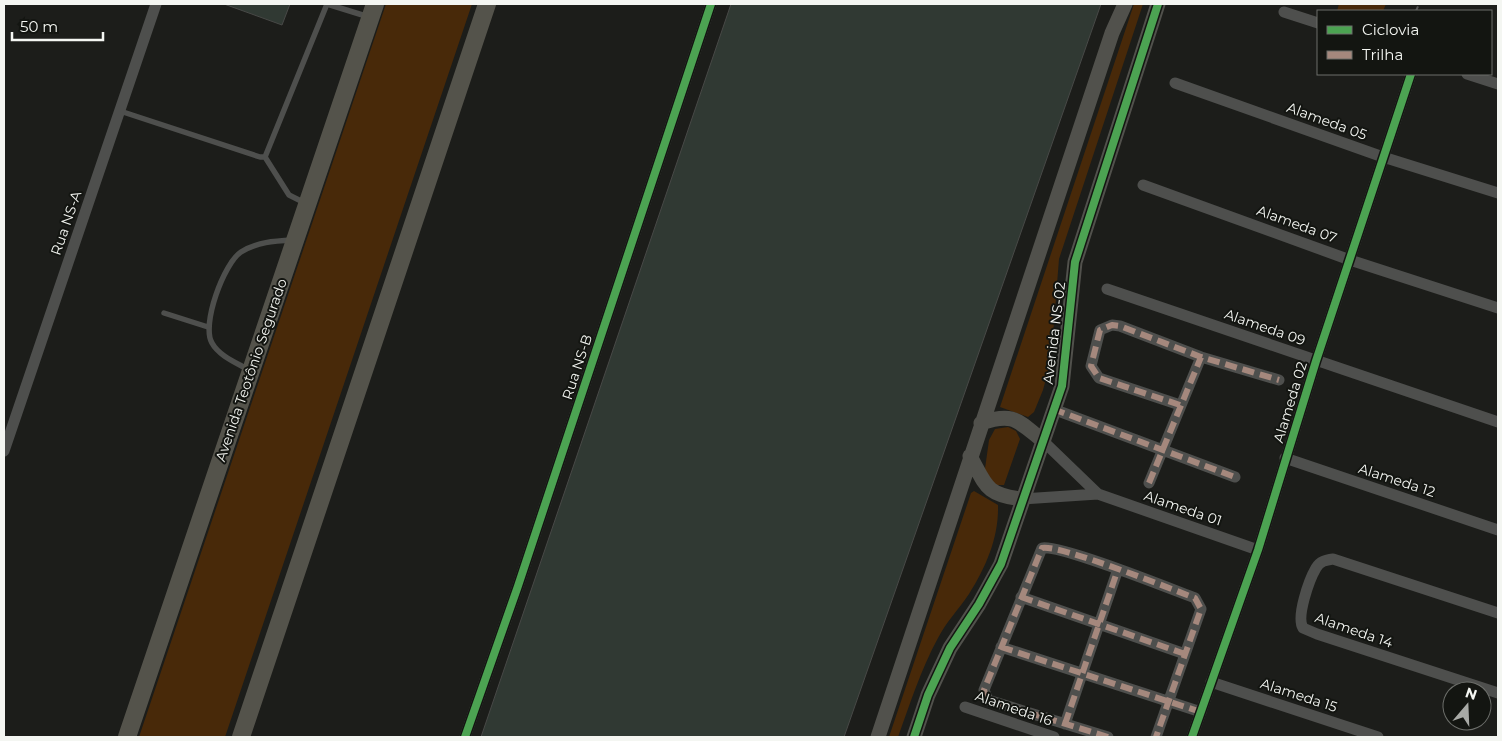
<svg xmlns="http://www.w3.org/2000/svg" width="1502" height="741" font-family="Montserrat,sans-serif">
<rect width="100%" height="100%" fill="#1c1d1a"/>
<!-- garden -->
<path fill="#482909" d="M386,4H472L225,737H139Z
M1134,4H1143L1059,259L1051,360L1043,390L1034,412L1028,417L1000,407Z
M1339,4H1386L1383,11H1337Z
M1008,427L1016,431L1020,439L1004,485H996L984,476L989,440L995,429Z
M974,491L998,505C999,537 986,567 969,594C959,609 946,622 938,638C921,669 910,704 898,737H889L971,493Z"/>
<!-- building -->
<path fill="#303933" stroke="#484947" d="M224,4H290L282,25Z
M731,4H1101L844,737H481Z"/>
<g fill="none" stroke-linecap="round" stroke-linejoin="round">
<!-- path -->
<path stroke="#555654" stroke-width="2" stroke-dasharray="5 2.5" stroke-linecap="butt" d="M1416,11L1419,4"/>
<!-- lane -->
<path stroke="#4e4f4d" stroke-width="5.5" d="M327,4L369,17
M120,111L260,157H265L327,4
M265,157L289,195L305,203
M164,313L208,327
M249,370C237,363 219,356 212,343C201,325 224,263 241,252C257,242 274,241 293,240"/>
<!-- street -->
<path stroke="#4e4f4d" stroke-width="11" d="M1284,12L1318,23
M1467,74L1498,84
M1175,83L1383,157L1498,193
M1143,185L1350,260L1498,308
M1107,289L1498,422
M1180,405L1099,378L1091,366L1100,330L1112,325L1120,326L1201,357L1279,380
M1053,409L1235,477
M1042,440L1098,494
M4,451L156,4
M1285,458L1498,530
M1149,483L1201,357
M1022,499L1098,494L1258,550
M1021,597L1185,654
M1498,613L1333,559C1326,560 1320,561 1316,568C1309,580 1296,617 1303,628L1317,634L1498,693
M1001,647L1201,712
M1211,682L1378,737
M965,707L1054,737
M1065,724L1118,569
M465,737L518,586L711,4
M1108,737L988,700L984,690L1042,548C1059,544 1171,589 1195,598L1201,609L1156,737
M1192,737L1258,550L1316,361L1411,74"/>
<!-- secondary -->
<path stroke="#51514c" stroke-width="15" d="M981,423C1013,412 1017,420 1042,440
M970,456C986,485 985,495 1022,499
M878,737L1112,33L1125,4
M914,737L928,695L950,648L979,604L1001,564L1062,386L1075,262L1158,4"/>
<!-- primary -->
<path stroke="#54534b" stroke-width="18" d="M127,737L375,4
M241,737L487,4"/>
<!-- quiet -->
<path stroke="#a5887d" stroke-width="6" stroke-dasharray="12 6" stroke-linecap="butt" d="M1180,405L1099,378L1091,366L1100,330L1112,325L1120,326L1201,357L1279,380
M1053,409L1235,477
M1149,483L1201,357
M1021,597L1185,654
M1001,647L1201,712
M1065,724L1118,569
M1108,737L988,700L984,690L1042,548C1059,544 1171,589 1195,598L1201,609L1156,737"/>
<defs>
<path id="cycleway" d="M465,737L518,586L711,4
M914,737L928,695L950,648L979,604L1001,564L1062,386L1075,262L1158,4
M1192,737L1258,550L1316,361L1411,74"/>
</defs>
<!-- cycleway casing -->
<use href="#cycleway" stroke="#131511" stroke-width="11"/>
<!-- cycleway -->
<use href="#cycleway" stroke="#4ca352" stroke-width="8"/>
</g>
<g text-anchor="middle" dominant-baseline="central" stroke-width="4" stroke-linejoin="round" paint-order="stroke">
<!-- street labels -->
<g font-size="14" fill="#f4f6f2" stroke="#131511">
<text transform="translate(1327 121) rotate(20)">Alameda 05</text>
<text transform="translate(66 223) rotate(-71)">Rua NS-A</text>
<text transform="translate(1297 224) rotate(20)">Alameda 07</text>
<text transform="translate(1265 327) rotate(19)">Alameda 09</text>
<text transform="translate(1054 333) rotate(-83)">Avenida NS-02</text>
<text transform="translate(577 367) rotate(-72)">Rua NS-B</text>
<text transform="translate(251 370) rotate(-71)">Avenida Teotônio Segurado</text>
<text transform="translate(1290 402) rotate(-73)">Alameda 02</text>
<text transform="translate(1397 480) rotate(18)">Alameda 12</text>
<text transform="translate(1183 508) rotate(19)">Alameda 01</text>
<text transform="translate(1354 630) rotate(19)">Alameda 14</text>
<text transform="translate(1299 695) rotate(18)">Alameda 15</text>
<text transform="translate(1014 708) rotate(19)">Alameda 16</text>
</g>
</g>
<!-- border -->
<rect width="1502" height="741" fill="none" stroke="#f4f6f2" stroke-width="10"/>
<!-- legend -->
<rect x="1317" y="10" width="175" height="65" fill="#131511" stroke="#6d6f6b"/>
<rect x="1327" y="26" width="25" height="8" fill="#4ca352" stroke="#6d6f6b"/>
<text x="1362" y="35" font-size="15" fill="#f4f6f2">Ciclovia</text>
<rect x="1327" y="51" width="25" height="8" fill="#a5887d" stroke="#6d6f6b"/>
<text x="1362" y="60" font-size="15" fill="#f4f6f2">Trilha</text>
<!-- north arrow -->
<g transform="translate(1467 706) rotate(19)"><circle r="24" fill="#131511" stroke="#6d6f6b"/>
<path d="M0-4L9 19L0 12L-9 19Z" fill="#a8aaa6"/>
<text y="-8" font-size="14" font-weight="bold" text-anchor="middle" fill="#f4f6f2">N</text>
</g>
<!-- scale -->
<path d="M12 32v8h91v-8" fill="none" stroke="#f4f6f2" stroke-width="2.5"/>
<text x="20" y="32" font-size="15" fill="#f4f6f2" stroke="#131511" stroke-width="4" paint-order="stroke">50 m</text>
</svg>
